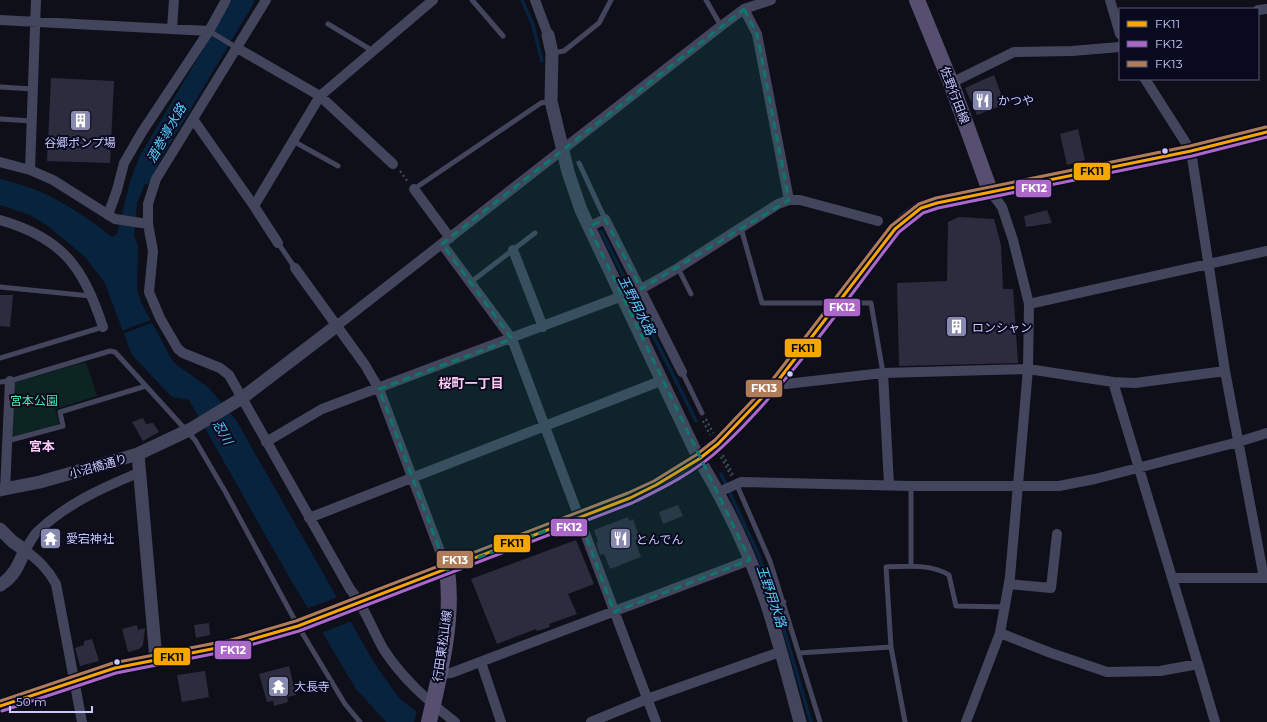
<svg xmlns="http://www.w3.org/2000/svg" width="1267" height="722" font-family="Montserrat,'Noto Sans JP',sans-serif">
<rect width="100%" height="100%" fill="#0f0f1a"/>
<!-- green -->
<path fill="#0c2523" d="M86,362L97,396L55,409L59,422L56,427L15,437L11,435L13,387L16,382Z"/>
<!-- water -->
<path fill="#07233e" d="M155,150L151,161L153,165L137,203L134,236L138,245L137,290L142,304L173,362L209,388L236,420L376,666L400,699L430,722H386L356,689L288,575L189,400L172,397L132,355L104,281L84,256L48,226L30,215L0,205V179C45,189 76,209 112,237L117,234L131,178L143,158L147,159Z"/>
<!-- pier -->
<path fill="#0f0f1a" d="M151,320L152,323L122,334L121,331Z
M338,597L352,621L321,633L306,609Z
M417,710L431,720L432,722H414Z"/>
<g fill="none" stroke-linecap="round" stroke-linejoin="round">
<!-- stream -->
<path stroke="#07233e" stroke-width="3.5" d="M522,0L533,25L542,61
M601,231L696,421
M721,474L759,556L778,609L811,722"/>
<!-- river -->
<path stroke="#07233e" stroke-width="20" d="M143,175L150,158L244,0"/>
</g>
<!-- building -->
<path fill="#2c2c3e" d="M994,75L1005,104L977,115L965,88Z
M51,78L114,81L110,163L47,161Z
M1078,129L1085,160L1067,165L1060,134Z
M1047,210L1052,223L1026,227L1024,216Z
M959,217L994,219L1001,245L1003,289H1013L1018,363L899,366L897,283L947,281L948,222Z
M0,295H13L10,327L0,326Z
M143,418L146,424L153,423L159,432L143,441L132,422Z
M678,505L683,516L663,524L659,512Z
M628,517L629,521L633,519L640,539L635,541L641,557L610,569L604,554L600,555L596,543L598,542L594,530Z
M576,540L594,584L568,594L577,614L549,624L550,627L537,631L536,629L497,644L471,579Z
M209,623L210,635L196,638L194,625Z
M137,625L138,630L145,628L143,645L139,649L128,652L122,629Z
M92,639L99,661L80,666L75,648L84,645V641Z
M289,666L296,695L287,697L288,702L274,706L273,701L267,702L259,674Z
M205,671L209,697L182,702L177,675Z"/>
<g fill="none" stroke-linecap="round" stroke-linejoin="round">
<!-- path -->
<path stroke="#41555f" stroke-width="2" stroke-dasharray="2 3" stroke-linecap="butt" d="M400,171L408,182
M706,419L713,433
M703,421L710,435
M723,455L733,475
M721,457L731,476"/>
<!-- service -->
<path stroke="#42455c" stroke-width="5" d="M472,0L503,36
M706,0L721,26
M328,24L373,51
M209,31L237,48
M552,53L564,51L599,23L611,0
M0,87L33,89
M0,119L32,121
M293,141L338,166
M579,163L605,219
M414,189L541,103L551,101
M741,228L762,303H871L883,373
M278,243L295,268
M678,268L691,294
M471,282L535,233
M0,287L91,296
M0,358L103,327
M682,372L702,413
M0,382L10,381L110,351L115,352L195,440L226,493L298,626L345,704L360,722
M7,441L63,426L60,412L146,386
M736,483L770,561L820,722
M911,486V566
M767,603L784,602
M799,653L891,647
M905,722L891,647L886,567C906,566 932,564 949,575L956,606L1005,607"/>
<!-- minor -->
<path stroke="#42455c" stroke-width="10" d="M266,0L156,179L148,204V224L153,251L149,292L160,318L178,349L183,353L220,368L229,375L350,589C365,607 372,630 384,650C403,679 428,701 455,722
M535,0L548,35
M1110,0L1120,34
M744,9L757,34L789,200
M1258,10L1267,9
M0,20L209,31
M172,29L174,0
M237,48L320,96L393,164
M1145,79L1191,151L1225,371L1264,578
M951,83L1014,52L1072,51L1120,47
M193,119L254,206L278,243
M0,162L30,170L53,180L115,219L148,224
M30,170L36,0
M414,189L450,238
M254,206L320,96L433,0
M108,215L117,190L124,163L142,132L209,31L226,0
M0,220C63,238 83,267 103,327
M589,227L605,219L682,372
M442,244L512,339L656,722
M513,250L543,327
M295,268L365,365L379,389L447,570
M1029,304L1267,251
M335,327L721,26L744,9L771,0
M883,373L889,484
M777,382L786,384L883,373L1028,369L1113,382L1135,383L1225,371
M1113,382L1198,664
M266,442L322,409L641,289L678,268L778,204L789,200H800L878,221
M5,490L10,381
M719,492L741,482L911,486H1059L1095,479L1238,442L1267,433
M309,518L663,380
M1172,578H1267
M1009,584L1051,588L1057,534
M1000,633L1051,653L1107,672L1160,671L1198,664L1215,722
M481,662L501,722
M440,674L451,673L750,560
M82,722L56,584C48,569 38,560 25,550C29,545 32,537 37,532C66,504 102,488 138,473
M591,722L647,699L780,652
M966,722L1000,633L1010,577L1028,369L1029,304L1013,240L1002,207L990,191"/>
<!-- tertiary -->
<path stroke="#42455c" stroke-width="13" d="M548,35L552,53L551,101L568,172L581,210L699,459C726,504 749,552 766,602C779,641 789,682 800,722
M138,454L156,659
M0,490L40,482L138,454L191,429L242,398L335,327
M0,529L13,542L25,550C19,564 14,577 0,585"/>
<!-- secondary -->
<path stroke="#50536f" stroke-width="14" d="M0,706L115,668L232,645L298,626L579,518L630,498L656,485L699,459L718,444L740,421L777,382L895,229L906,219L921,208L937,203L1191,151L1267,132"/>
<!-- primary -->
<path stroke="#564f6f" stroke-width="16" d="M917,0L951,83L990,191
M429,722C440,673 454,620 447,570"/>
<defs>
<path id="bus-1" d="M0,706L115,668L232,645L298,626L630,498L656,485L699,459L718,444L777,382L895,229L921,208L937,203L1191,151L1267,132"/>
<path id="bus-2" d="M2,711L116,673L233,650L299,631L632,503C663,488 697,471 722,447C789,384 842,305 899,232L923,213L938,208L1192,156L1267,137"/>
<path id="bus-3" d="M0,701L113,663L231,640L296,621L628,493L654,481L696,455L715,440L773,379L891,226L919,204L936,198L1190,146L1266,127"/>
</defs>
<!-- bus-1 casing -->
<use href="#bus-1" stroke="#0a0a1f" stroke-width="6"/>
<!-- bus-2 casing -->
<use href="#bus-2" stroke="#0a0a1f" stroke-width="6"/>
<!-- bus-3 casing -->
<use href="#bus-3" stroke="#0a0a1f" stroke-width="6"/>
<!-- bus-1 -->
<use href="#bus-1" stroke="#f7a600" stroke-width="3"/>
<!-- bus-2 -->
<use href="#bus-2" stroke="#ac68c9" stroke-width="3"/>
<!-- bus-3 -->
<use href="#bus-3" stroke="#b07c57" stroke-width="3"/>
</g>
<!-- marked area -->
<path fill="#0f766e" fill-opacity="0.2" stroke="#0f766e" stroke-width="3" stroke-dasharray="8 5" stroke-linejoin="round" d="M744,9L757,34L789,200L641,289L605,219L589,227L750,560L614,612L579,518L447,570L379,389L512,339L442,244Z"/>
<!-- icons -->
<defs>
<symbol id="restaurant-square" viewBox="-11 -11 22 22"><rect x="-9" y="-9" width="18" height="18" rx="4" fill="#8789af" stroke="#0a0a1f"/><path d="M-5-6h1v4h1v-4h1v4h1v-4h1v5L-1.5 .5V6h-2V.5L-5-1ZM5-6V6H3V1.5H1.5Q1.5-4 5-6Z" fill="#fff"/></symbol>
<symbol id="building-square" viewBox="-11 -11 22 22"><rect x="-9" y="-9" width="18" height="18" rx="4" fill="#8789af" stroke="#0a0a1f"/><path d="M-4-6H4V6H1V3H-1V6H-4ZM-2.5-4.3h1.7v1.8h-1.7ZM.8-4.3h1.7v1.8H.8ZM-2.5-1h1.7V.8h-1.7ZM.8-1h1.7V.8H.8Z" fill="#fff"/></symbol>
<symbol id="temple-square" viewBox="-11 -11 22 22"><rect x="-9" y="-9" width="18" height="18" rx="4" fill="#8789af" stroke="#0a0a1f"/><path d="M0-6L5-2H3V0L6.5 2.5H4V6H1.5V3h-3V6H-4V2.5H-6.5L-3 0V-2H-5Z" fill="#fff"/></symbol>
</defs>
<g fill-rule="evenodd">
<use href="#restaurant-square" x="970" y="88" width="25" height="25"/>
<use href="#building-square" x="68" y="108" width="25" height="25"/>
<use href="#building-square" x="944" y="314" width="25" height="25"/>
<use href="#temple-square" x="38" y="526" width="25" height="25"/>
<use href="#restaurant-square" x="608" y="526" width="25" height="25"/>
<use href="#temple-square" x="266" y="674" width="25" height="25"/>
</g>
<!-- markers -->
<g fill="#c8caff" stroke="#0a0a1f" stroke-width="1.5">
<circle cx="1165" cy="151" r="3.5"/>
<circle cx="790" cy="374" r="3.5"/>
<circle cx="117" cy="662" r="3.5"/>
</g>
<g text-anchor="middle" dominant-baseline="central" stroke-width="4" stroke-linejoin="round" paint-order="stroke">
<!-- street labels -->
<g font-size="12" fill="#c8caff" stroke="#0a0a1f">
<text transform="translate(955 95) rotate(69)">佐野行田線</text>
<text transform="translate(98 466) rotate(-16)">小沼橋通り</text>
<text transform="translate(442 646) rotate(-82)">行田東松山線</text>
</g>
<!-- poi labels -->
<g font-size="12" fill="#c8caff" stroke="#0a0a1f" text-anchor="start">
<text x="998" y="100">かつや</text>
<text x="80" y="142" text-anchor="middle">谷郷ポンプ場</text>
<text x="972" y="327">ロンシャン</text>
<text x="66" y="538">愛宕神社</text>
<text x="636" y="539">とんでん</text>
<text x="294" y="686">大長寺</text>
</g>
<!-- park labels -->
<g font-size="12" fill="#48eaa8" stroke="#0a0a1f">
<text x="34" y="400">宮本公園</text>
</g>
<!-- water labels -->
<g font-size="13" font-style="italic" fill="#56ccff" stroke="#0a0a1f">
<text transform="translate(166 133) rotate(-60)">酒巻導水路</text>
<text transform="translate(637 305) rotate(63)">玉野用水路</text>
<text transform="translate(223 432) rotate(60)">忍川</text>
<text transform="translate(772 596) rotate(71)">玉野用水路</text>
</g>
<!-- neighbourhood labels -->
<g font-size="13" font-weight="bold" fill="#ffcaf4" stroke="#0a0a1f">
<text x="471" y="383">桜町一丁目</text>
<text x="42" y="446">宮本</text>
</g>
</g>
<g stroke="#0a0a1f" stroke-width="1.5">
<rect x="1073" y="162" width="38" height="19" rx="4" fill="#f7a600"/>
<rect x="1015" y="179" width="37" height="19" rx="4" fill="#ac68c9"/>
<rect x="823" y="298" width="38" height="19" rx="4" fill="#ac68c9"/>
<rect x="784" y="338" width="38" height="20" rx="4" fill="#f7a600"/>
<rect x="745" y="379" width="38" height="19" rx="4" fill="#b07c57"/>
<rect x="550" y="518" width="38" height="19" rx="4" fill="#ac68c9"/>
<rect x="493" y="534" width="38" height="19" rx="4" fill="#f7a600"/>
<rect x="436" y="550" width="38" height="19" rx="4" fill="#b07c57"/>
<rect x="214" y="640" width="38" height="20" rx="4" fill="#ac68c9"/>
<rect x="153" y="647" width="38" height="19" rx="4" fill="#f7a600"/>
</g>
<g font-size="11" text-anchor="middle" font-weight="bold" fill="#fff">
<text x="1034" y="192">FK12</text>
<text x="842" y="311">FK12</text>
<text x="764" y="392">FK13</text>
<text x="569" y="531">FK12</text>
<text x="455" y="564">FK13</text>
<text x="233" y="654">FK12</text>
</g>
<g font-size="11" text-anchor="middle" font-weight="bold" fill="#111">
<text x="1092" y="175">FK11</text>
<text x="803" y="352">FK11</text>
<text x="512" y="547">FK11</text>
<text x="172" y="661">FK11</text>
</g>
<!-- legend -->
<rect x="1119" y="8" width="140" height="72" fill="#0a0a1f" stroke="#565779"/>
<rect x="1127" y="21" width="20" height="6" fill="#f7a600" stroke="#565779"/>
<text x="1155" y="28" font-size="12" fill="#c8caff">FK11</text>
<rect x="1127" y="41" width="20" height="6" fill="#ac68c9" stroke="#565779"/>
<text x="1155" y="48" font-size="12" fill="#c8caff">FK12</text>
<rect x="1127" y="61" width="20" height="6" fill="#b07c57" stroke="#565779"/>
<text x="1155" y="68" font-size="12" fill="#c8caff">FK13</text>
<!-- scale -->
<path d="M10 706v6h82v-6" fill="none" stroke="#c8caff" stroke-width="2"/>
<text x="16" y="706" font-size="12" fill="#c8caff" stroke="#0a0a1f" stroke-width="3" paint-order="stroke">50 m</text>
</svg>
